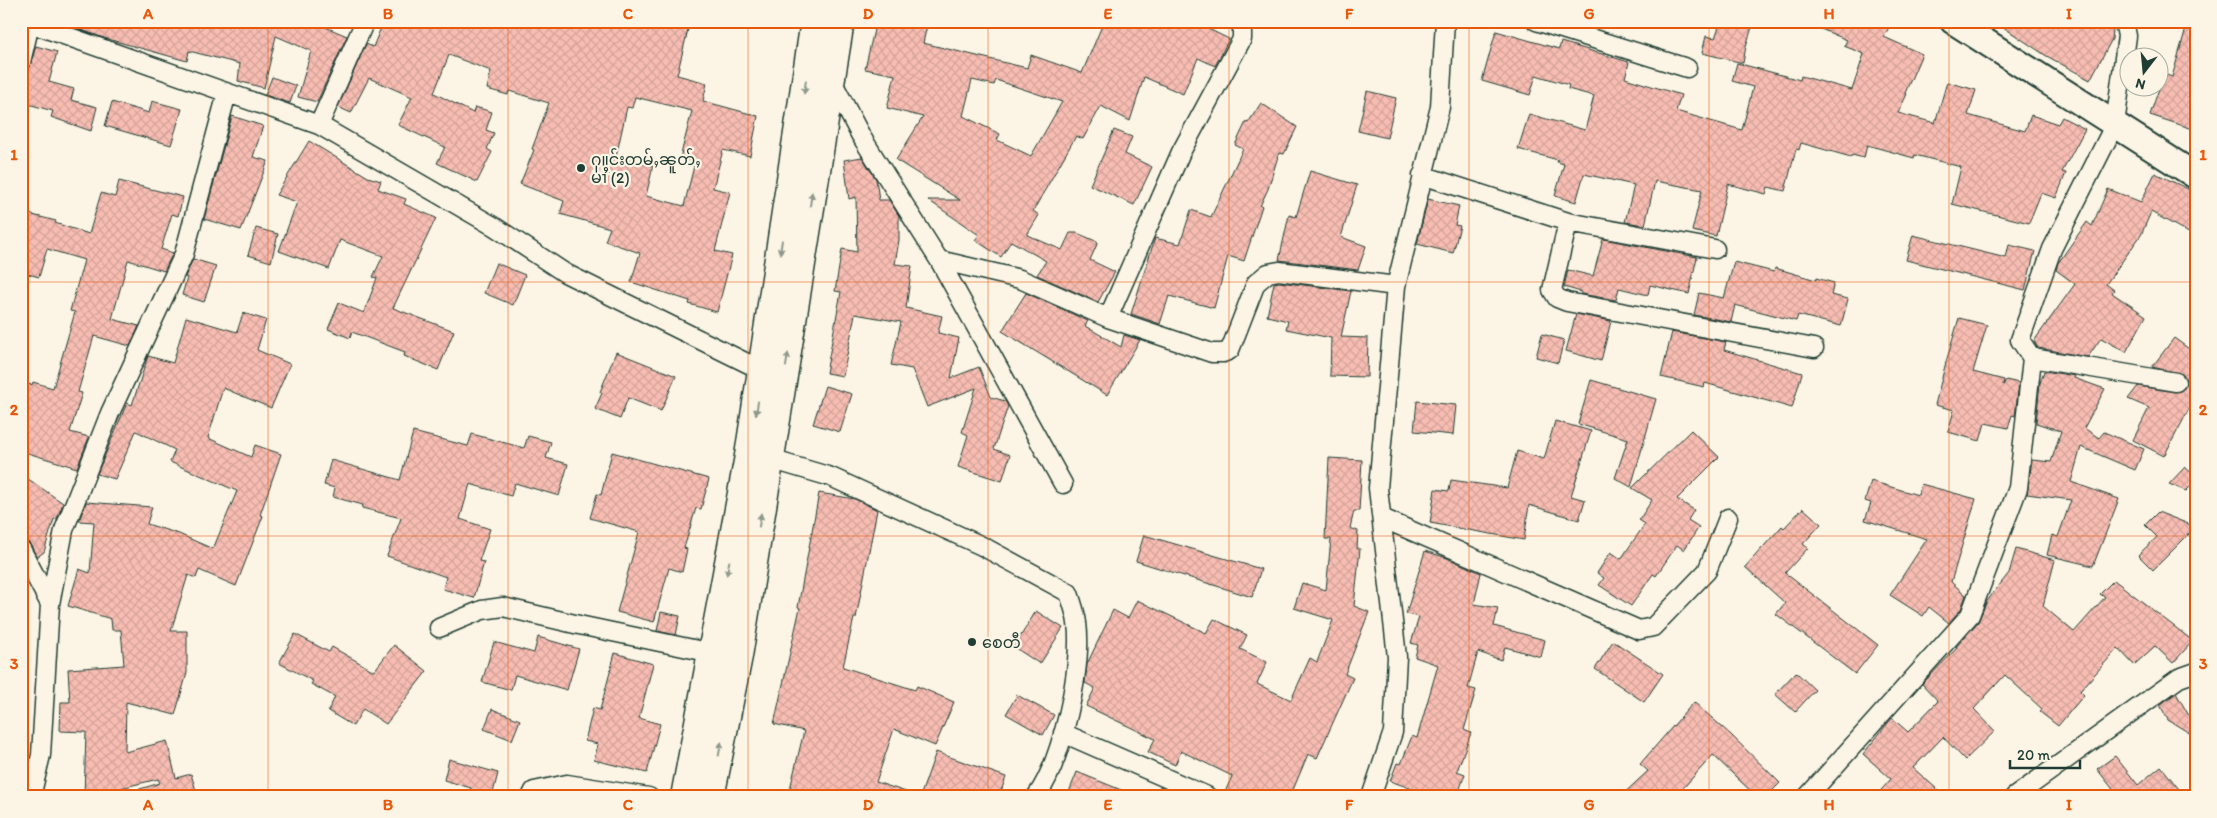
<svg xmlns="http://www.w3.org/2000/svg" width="2217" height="818" font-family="Itim,'Noto Sans Myanmar',sans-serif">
<defs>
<pattern id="building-cross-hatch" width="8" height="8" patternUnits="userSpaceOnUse" patternTransform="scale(1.25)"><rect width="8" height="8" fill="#f8bdb2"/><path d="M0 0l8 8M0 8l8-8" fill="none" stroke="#d4a39a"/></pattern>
</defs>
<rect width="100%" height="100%" fill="#fcf5e5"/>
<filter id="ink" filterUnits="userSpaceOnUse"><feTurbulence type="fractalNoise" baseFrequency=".02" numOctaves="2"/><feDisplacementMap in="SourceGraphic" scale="10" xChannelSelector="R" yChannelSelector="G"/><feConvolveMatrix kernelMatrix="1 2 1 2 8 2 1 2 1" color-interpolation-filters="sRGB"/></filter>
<g filter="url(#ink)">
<!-- building -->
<path fill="url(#building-cross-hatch)" stroke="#1f3d34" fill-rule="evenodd" d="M65,21H311L347,36L317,102L298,97L311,51L276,36L264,88L238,81L240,64L189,51L187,61L104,38L65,24Z
M389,21H690L677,75L707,83L703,101L758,116L750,156L723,150L713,188L730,192L715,251L732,255L717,312L689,304L690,301L631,282L640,253L605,241L610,228L560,214L564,201L520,184L534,150L532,149L549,103L509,91L508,95L487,89L491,71L449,55L434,93L473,113L475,107L492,112L486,130L494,133L487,149L492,152L477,182L437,163L445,147L398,125L412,97L369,78L351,113L338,107L366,44L373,47L382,25L386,27ZM635,97L692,111L680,158L695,162L684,206L646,196L653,166L616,157L627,107L632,108Z
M876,21H928L923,43L1027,68L1031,55L1082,73L1104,21H1192L1229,39L1215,66L1198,58L1183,94L1144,77L1130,121L1101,106L1083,139L1076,136L1033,211L1039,215L1027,235L1062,250L1070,233H1077L1098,242L1090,260L1115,272L1098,302L1037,275L1046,261L1011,241L1001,257L975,240L979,235L928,200H960L896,160L923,117L887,108L895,75L865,69ZM972,80L994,85L996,80L1062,102L1031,156L997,140L1000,134L963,116Z
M1721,21H1754L1746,46L1743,63L1702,53L1706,36L1715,38Z
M1802,21H1892L1884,37L1922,54L1905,93L1907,94L1898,113L1935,123L1947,82L1976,90L1968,115L2025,131L2031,115L2058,124L2062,117L2085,129L2062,172L2066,173L2056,198L2041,193L2029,223L1952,204L1961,167L1915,155L1914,158L1867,145L1864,158L1852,155L1851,157L1801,143L1799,150L1796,149L1785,191L1768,187L1766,194L1728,184L1716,236L1692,231L1702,190L1655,181L1645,225L1625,222L1634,185L1584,174L1576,202L1555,196L1564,164L1557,162L1558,160L1518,149L1529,114L1585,130L1594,96L1568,89L1569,85L1536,75L1530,95L1482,81L1496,31L1559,49L1561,42L1629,62L1625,78L1681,95L1676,111L1742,130L1753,87L1732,81L1737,63L1800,80L1801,76L1852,90L1864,54L1844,46L1847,40Z
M1994,21H2114L2112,39L2090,80L2045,55Z
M2188,21H2196V130L2150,115L2164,74L2172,77Z
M36,46L57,52L49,82L74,89L71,100L97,107L91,131L51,117L53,111L21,102V72L29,69Z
M272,77L296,86L290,103L265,95Z
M1367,91L1396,98L1387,138L1358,131Z
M152,101L182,109L171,145L105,126L112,102L149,113Z
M1261,103L1297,127L1284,154L1279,153L1268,189L1260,206H1262L1244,261L1228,256L1214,308L1169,296L1160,324L1131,314L1155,238L1180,244L1191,210L1211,217L1243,149L1235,145L1246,122L1248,123Z
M232,116L263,126L253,157L268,161L241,230L204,219Z
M1114,130L1132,137L1125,154L1152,167L1134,205L1090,185Z
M309,141L368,177L381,181L378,189L406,199L404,204L436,218L393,308L454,331L438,370L404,356L405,352L352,332L350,338L328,329L339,303L364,313L377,278L373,277L383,256L340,240L329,269L279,251L297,202L276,195Z
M862,157L876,179L879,200H889L899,216V240L895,264L912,266L906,308L942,316L938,333L959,338L951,378L979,367L991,397L1005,401L1008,406L994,449L1010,455L1002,481L958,467L968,435L962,432L976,388L927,407L912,369L891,365L901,322L855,314L843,376L826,373L841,292L835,291L842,249L857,252L856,197L849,199L844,160Z
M1310,171L1357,185L1341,237L1366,246L1358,270L1279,260L1289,215L1296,217Z
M2155,173L2196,193V237L2151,212L2141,235L2106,284L2114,290L2112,293L2146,316L2126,352L2101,338L2088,357L2038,348L2034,341L2075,284L2056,270L2058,263L2087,222L2092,226L2108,189L2141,202Z
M119,181L183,197L178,216L172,214L161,249L173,253L164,271L128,260L112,319L139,326L130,346L94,336L78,392L82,393L70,432L89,437L77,468L21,451V382L32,385L33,382L53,388L75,312L70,311L84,260L47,249L39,277L21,272V212L56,221L55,223L89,234L101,193L115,197Z
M1428,199L1459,206L1455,225L1460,226L1453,253L1417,244Z
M256,228L278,234L271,262L248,255Z
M1913,235L2006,258L2009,245L2035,251L2025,290L1906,260Z
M1603,239L1697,257L1689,294L1650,285L1648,295L1619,288L1616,300L1581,294V292L1564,287L1568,270L1593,276Z
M193,259L216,266L204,302L182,295L187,278L185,277Z
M1734,262L1774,272L1775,268L1816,280V278L1834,283L1831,295L1848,299L1841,326L1798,315L1796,321L1735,305L1731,322L1694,315L1699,293L1724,298Z
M496,263L525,275L513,305L484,293Z
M1279,282L1351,291L1341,337L1368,338L1367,377L1330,376L1331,338L1286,329L1288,321L1267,316L1274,283Z
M1026,293L1088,321L1085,326L1121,347L1124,335L1140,340L1107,395L1002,331Z
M243,313L266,320L257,350L290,364L271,408L223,388L208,438L251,457L255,445L281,454L260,515L263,516L236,586L199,570L196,578L188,575L171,631H187V673L175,715L126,702L125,752L167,741L176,778L191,774L198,797H130V792L160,783L158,779L121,788V797H84L86,732L60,731L61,702H70L68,669L124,665L121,630H112L111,619L68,606L79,569L90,573L94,522L79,521L86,502L152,507L147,524L179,534L213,549L237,491L170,462L175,450L136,431L115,479L97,474L127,403L132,405L148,356L173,363L186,317L237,332Z
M1576,314L1611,321L1601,361L1566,351Z
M1959,318L1987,325L1973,372L2004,380L2003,385L2006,380L2019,383L2015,416L2012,415L2008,428L1985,423L1980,441L1948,432L1954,410L1935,405L1946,362Z
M1672,332L1726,342L1724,350L1802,373L1792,408L1705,383L1704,387L1661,377Z
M1542,334L1564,340L1558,363L1536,357Z
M2174,338L2196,354V396L2164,456L2133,440L2149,408L2128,399L2138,386L2175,392L2184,388L2186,379L2182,374L2152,367Z
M616,352L676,376L661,411L628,398L620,419L595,409L602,393L600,392Z
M2044,371L2075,376L2074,378L2105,389L2084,428L2099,438L2104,432L2144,449L2135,470L2081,447L2071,482L2119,499L2093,566L2047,555L2052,535L2058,537L2071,500L2027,494L2032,460L2051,462L2061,431L2036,423L2040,383Z
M1591,380L1656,399L1631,487L1615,478L1628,439L1578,424Z
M825,386L852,394L840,432L813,424Z
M1417,401L1456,405L1453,435L1414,431Z
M1555,421L1591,431L1571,496L1585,500L1579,520L1529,505L1524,540L1430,523L1435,489L1449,491L1451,480L1507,488L1517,451L1544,459Z
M1691,430L1719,457L1677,499L1694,510L1688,520L1699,527L1684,550L1677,545L1656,576L1653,574L1631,606L1599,585L1604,578L1597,573L1611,552L1621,559L1645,524L1639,520L1652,500L1632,488Z
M413,432L468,446L472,434L524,448L528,436L551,442L546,458L568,464L559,496L515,483L511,496L470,484L460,519L490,529L479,561L484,562L474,598L443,589L446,577L387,556L401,518L362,508L363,505L333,497L335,488L324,485L331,460L400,480Z
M612,452L709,479L701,509L696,508L684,548L687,549L682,572L669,568L654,622L617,612L639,532L590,518L597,494L601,495Z
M1329,458L1362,460L1359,511H1354L1350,528L1358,531L1357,549H1360L1354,606L1369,612L1345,674L1353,678L1317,758L1308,754L1290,797H1223L1232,776L1181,751L1175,765L1148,752L1155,739L1086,706L1095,688L1085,683L1087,664L1113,610L1128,618L1137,600L1206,633L1214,619L1247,635L1240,649L1267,662L1257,684L1291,700L1310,658L1317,662L1333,620L1294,608L1302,583L1326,590L1331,539H1325Z
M2185,467L2196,477V481L2186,491L2169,484Z
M21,474L63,503L57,519H54L44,552L37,557L30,544L21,538Z
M1871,481L1918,495L1921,484L1976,499L1951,582L1966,595L1961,609L1949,623L1929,607L1923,616L1890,595L1927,539L1865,520L1871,503L1865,501Z
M819,493L855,499L877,510L856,618H854L843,667L915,690L917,686L954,702L935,746L894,729L876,782L912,794L911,797H788L804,731L774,724L800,608L798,607Z
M1803,508L1821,524L1803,544L1808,548L1785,573L1878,645L1855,674L1776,614L1785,603L1745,567L1782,526L1784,528Z
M2158,512L2196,527L2153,570L2138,555L2157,537L2145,525Z
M1144,535L1261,569L1252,597L1136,561Z
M2016,549L2055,560L2043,606L2074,632L2105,597L2100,594L2114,580L2193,641L2173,663L2155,646L2134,665L2118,648L2080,691L2084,695L2058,726L2040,712L2042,709L2005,675L1974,709L1995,731L1965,760L1943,737L1913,768L1946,797H1875L1891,779L1863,754L1892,718L1908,732L1938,701L1922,684L1957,648L1956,647L1978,622L1987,601L2009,573Z
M1425,551L1447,558L1481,573L1474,604L1498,608L1494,626L1545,640L1541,657L1505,647L1501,660L1478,652L1468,688L1476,690L1464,730L1471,733L1457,771L1465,774L1457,797H1407L1410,788L1390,781L1397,763L1401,764L1412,736L1417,738L1438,665L1415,657L1418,645L1411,643L1419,617L1406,614Z
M1036,611L1063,628L1040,664L1014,647Z
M661,612L680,616L676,635L657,631Z
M295,634L329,652L332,647L374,671L394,645L427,671L386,724L363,709L353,726L328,711L335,697L311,684L313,681L279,663Z
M538,637L579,649L567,690L515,675L511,690L482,682L494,642L534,653Z
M1613,641L1663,674L1644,702L1595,669Z
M615,653L653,664L639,718L660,724L647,773L594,760L598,744L585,741L593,708L600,710Z
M1796,672L1815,690L1795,712L1775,694Z
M2176,693L2196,728V737L2168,720L2160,705Z
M1017,695L1054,715L1043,735L1006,714Z
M1694,702L1731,735L1780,783L1766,797H1757L1713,755L1675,797H1620L1648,771L1640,764Z
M492,709L520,720L512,740L484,729Z
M936,752L1006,777L999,797H920Z
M2115,756L2138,785L2161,766L2185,797H2119L2097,769Z
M449,759L498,773L492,797H469L471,788L444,780Z
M1077,772L1136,796V797H1067Z"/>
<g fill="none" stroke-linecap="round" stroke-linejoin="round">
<defs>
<path id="street" d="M24,21L319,125L495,227L565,273L763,371
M1536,21L1687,68
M21,62L30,24
M831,79L861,136L939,260L1063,484
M319,125L365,21
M1422,175L1568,222L1552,290L1557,298L1567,302L1814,348
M1568,222L1715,249
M939,260L1020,279L1108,318L1212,353H1223L1230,350L1256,283L1268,273L1279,271L1396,286
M1108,318L1181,152L1242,39V27L1239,21
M2032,358L2176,382
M770,459L831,477L982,546L1069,593C1072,603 1076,613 1077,623C1083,667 1062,761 1036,797
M1382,518L1639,630L1653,627L1707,571L1728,518
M21,549L50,604
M439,628L482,610L503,607L579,625L712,653
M1063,733L1207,796
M31,797L41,755L50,604L64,530L110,413L184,254L227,93
M531,797L534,791L567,784L649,797
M1371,797L1393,732L1397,657L1378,488L1396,286L1440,107L1445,21
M1807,797L1970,615L2018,488L2032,358L2020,340L2052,249L2115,124L2127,36L2124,21
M2014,797L2179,678L2196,672"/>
<path id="secondary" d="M1953,21L2196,176"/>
<path id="primary" d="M685,797L749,456L815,21
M710,797L738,656L840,21"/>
</defs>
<!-- street casing -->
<use href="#street" stroke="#1f3d34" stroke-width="21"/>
<!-- secondary casing -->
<use href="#secondary" stroke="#1f3d34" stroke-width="29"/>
<!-- primary casing -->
<use href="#primary" stroke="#1f3d34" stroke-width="31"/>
<!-- street -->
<use href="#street" stroke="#fcf5e5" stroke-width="18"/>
<!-- secondary -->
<use href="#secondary" stroke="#fcf5e5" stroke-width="25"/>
<!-- primary -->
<use href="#primary" stroke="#fcf5e5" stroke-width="28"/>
</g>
<!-- one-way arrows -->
<defs><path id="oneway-solid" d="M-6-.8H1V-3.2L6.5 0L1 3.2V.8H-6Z" transform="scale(1.25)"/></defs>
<g fill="#8e998c">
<use href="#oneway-solid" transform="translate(805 87) rotate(98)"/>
<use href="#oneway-solid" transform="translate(811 199) rotate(-82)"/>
<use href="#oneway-solid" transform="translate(781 247) rotate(98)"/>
<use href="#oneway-solid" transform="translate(787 360) rotate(-81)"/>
<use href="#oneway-solid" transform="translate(757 408) rotate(99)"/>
<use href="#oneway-solid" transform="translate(760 520) rotate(-81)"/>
<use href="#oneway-solid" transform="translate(728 568) rotate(101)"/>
<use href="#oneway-solid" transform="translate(720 749) rotate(-79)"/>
</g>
</g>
<!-- grid -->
<path fill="none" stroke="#e8590c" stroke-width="1" stroke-opacity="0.55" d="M268,21V797M508,21V797M748,21V797M988,21V797M1229,21V797M1469,21V797M1709,21V797M1949,21V797M21,282H2196M21,536H2196"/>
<!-- markers -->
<g fill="#1f3d34" stroke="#fcf5e5" stroke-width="2">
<circle cx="581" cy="168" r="5"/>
<circle cx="972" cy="642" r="5"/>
</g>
<g text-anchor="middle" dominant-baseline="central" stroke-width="4.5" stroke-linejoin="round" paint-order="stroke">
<!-- poi labels -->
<g font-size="16" fill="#1f3d34" stroke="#fcf5e5" text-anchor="start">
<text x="591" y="159">ႁူင်းတမ်ႇၼူတ်ႇ<tspan x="591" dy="18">မၢႆ (2)</tspan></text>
<text x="982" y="642">စေတီ</text>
</g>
</g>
<!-- margin -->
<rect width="2217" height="818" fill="none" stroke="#fcf5e5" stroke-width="55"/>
<!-- north arrow -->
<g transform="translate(2144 72) rotate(196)"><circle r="24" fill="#fcf5e5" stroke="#a4ab9e"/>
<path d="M0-4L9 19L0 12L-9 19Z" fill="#1f3d34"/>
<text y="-8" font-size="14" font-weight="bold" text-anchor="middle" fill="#1f3d34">N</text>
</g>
<!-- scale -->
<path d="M2010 760v8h70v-8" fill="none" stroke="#1f3d34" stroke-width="2.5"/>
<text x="2017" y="760" font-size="15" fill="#1f3d34" stroke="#fcf5e5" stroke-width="4" paint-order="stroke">20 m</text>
<rect x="28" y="28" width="2162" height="762" fill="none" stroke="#e8590c" stroke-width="2"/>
<g font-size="16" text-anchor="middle" font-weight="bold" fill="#e8590c">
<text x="148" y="19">A</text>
<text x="388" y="19">B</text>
<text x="628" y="19">C</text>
<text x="868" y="19">D</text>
<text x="1108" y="19">E</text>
<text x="1349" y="19">F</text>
<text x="1589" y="19">G</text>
<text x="1829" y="19">H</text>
<text x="2069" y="19">I</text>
<text x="14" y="160">1</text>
<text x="2203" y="160">1</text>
<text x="14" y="415">2</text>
<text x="2203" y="415">2</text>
<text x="14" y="669">3</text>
<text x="2203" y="669">3</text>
<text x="148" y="810">A</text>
<text x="388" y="810">B</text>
<text x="628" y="810">C</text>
<text x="868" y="810">D</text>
<text x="1108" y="810">E</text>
<text x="1349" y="810">F</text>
<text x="1589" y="810">G</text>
<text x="1829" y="810">H</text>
<text x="2069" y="810">I</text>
</g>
</svg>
